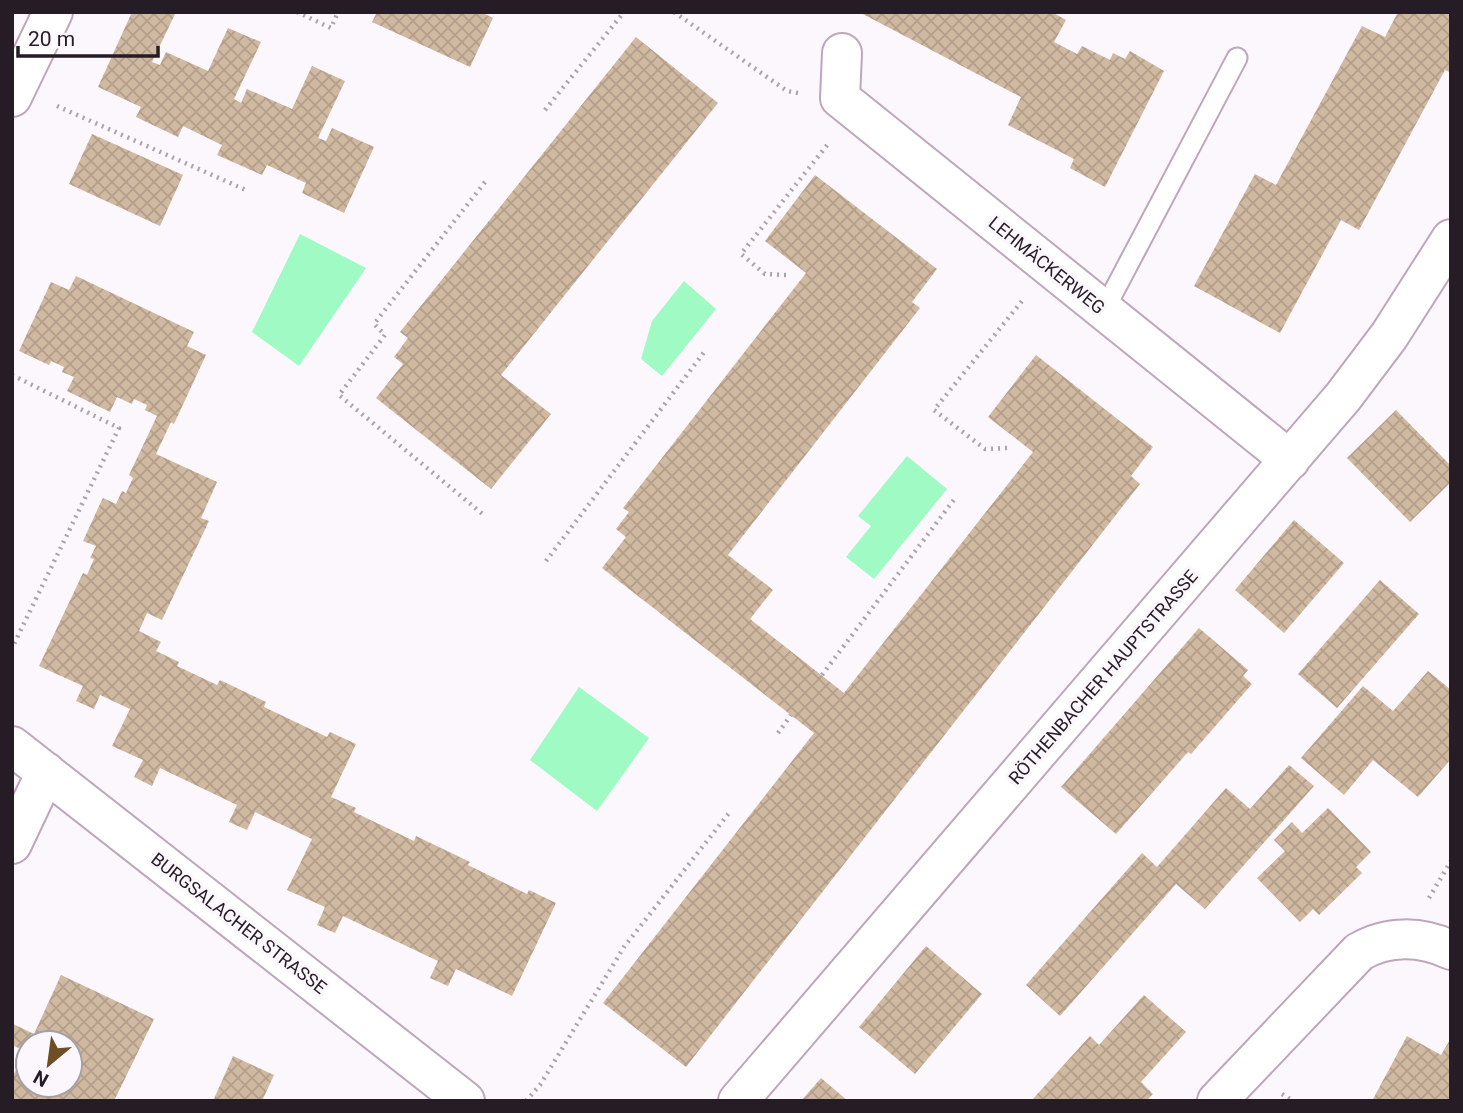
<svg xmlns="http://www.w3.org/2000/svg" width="1463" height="1113" font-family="Roboto,sans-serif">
<defs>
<pattern id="building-cross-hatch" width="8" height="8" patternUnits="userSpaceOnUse" patternTransform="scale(1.75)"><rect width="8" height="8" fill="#d0b9a1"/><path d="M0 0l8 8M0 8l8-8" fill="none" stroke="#b29e8a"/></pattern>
</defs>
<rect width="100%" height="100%" fill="#fcf7fc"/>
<!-- green -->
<path fill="#9ffac4" d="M300,234L366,268L299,366L252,332Z
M684,281L716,309L662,376L641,359L652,321Z
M907,456L947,489L874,579L846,557L871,526L858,516Z
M579,687L649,738L597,811L530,760Z"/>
<!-- building -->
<path fill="url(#building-cross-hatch)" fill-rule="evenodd" d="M132,12H176L152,62L160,65L166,52L208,71L228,28L261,42L234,99L241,103L247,89L292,109L312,66L345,81L318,138L326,141L332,128L374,147L344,213L302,193L306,183L267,165L262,175L217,155L222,145L183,126L178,137L136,117L141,107L98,87Z
M377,12H481L493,18L470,67L372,22Z
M859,12H1052L1066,20L1054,42L1077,54L1082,46L1110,60L1113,53L1125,59L1130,51L1164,71L1105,187L1070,168L1074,159L1008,125L1021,97Z
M1398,12H1451V73L1445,70L1359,230L1341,220L1280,333L1194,286L1255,174L1276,185L1362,26L1385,37Z
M636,37L718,103L501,375L551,414L491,489L376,398L403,364L394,357L408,338L400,332Z
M92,134L183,175L160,226L69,184Z
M815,175L937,269L912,302L920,308L728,555L773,590L750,619L844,693L1033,452L988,417L1036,355L1153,447L1131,476L1140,484L686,1067L603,1003L814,733L602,568L626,537L616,529L629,512L623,508L806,273L765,241Z
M76,276L194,332L187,346L206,355L174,424L171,422L156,454L217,482L201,518L209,521L162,620L147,613L139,631L161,642L156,651L179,662L177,666L217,685L220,680L266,702L264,707L327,737L330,732L356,744L331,797L356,808L354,812L414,841L416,836L470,862L468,865L527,894L529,890L556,903L512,996L456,969L448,986L430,978L438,961L343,916L335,933L317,925L325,907L287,890L312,839L255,812L247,830L229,822L237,805L160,768L152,786L134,777L143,760L112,746L130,709L100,695L94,709L76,701L83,686L39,666L83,573L87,575L94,559L90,558L96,546L83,541L100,504L103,498L116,504L122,491L126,493L133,478L129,475L157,416L145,410L147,405L134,399L132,404L117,397L110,412L67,391L74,377L62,372L64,367L51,361L49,365L19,351L51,282L69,290Z
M1396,410L1451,466V482L1410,522L1347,458Z
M1294,520L1344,563L1284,633L1235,590Z
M1380,580L1419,614L1337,708L1298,674Z
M1199,628L1248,670L1243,676L1252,684L1191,754L1188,752L1116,834L1061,787Z
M1428,671L1451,690V759L1418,797L1373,760L1344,795L1301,758L1363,686L1393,711Z
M1289,765L1314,786L1205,909L1176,884L1060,1016L1026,985L1142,853L1157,867L1226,788L1250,809Z
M1328,808L1371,852L1356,867L1362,873L1319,915L1313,909L1300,922L1257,878L1285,851L1274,840L1292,822L1302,833Z
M926,946L982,994L915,1074L859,1027Z
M61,975L154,1019L114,1101H12V1078L25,1051L12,1045V1026L13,1024L34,1034ZM28,1043H70V1085H28Z
M1144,995L1186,1032L1141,1082L1153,1094L1146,1101H1031L1090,1036L1099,1045Z
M1407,1036L1441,1055L1451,1038V1101H1372Z
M233,1056L274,1075L262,1101H213Z
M821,1078L848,1101H801Z"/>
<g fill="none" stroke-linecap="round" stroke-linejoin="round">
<defs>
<path id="lane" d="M1104,310L1237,58"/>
<path id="street" d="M842,53L840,98L1290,460
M12,97L53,12
M12,746L465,1101
M12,844L46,772
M738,1101L1343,397L1389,336L1451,239
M1217,1101L1359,952C1388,935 1421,936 1451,950"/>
</defs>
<!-- lane casing -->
<use href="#lane" stroke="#bea6bd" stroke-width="23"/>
<!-- street casing -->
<use href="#street" stroke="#bea6bd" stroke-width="42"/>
<!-- path -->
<path stroke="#aaa3aa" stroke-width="4.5" stroke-dasharray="2 5" stroke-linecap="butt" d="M297,12L331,28L338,12
M674,12L787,91L798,93
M57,106L248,191
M545,110L624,12
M485,182L374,324L385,335L339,395L485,516
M786,275L765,274L741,254L828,144
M12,375L119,428L12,648
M1007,448L985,449L934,410L1022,301
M546,561L705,351
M822,675L956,497
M778,733L791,715
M1429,898L1451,861
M1282,1094L1293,1101
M526,1101L540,1085L624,947L729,813"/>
<!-- lane -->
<use href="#lane" stroke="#fff" stroke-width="19"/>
<!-- street -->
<use href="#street" stroke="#fff" stroke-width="38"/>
</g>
<g text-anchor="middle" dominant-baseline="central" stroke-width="7" stroke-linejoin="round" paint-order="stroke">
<!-- street labels -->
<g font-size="18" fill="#251c25" stroke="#fcf7fc">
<text transform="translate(1047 265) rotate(39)">LEHMÄCKERWEG</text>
<text transform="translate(1103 677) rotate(-49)">RÖTHENBACHER HAUPTSTRASSE</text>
<text transform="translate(239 923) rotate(38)">BURGSALACHER STRASSE</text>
</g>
</g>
<!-- border -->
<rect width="1463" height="1113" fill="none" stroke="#251c25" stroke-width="28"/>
<!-- north arrow -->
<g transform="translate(49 1064) rotate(209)"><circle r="33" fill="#fcf7fc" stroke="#a69fa6" stroke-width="2"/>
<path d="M0-5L12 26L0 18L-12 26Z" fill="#6e4f24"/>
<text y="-10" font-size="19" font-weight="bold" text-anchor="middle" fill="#251c25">N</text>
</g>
<!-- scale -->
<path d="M18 46v10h140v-10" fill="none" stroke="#251c25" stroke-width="3.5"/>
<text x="28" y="46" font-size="21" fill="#251c25" stroke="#fcf7fc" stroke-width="5" paint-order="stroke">20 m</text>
</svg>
